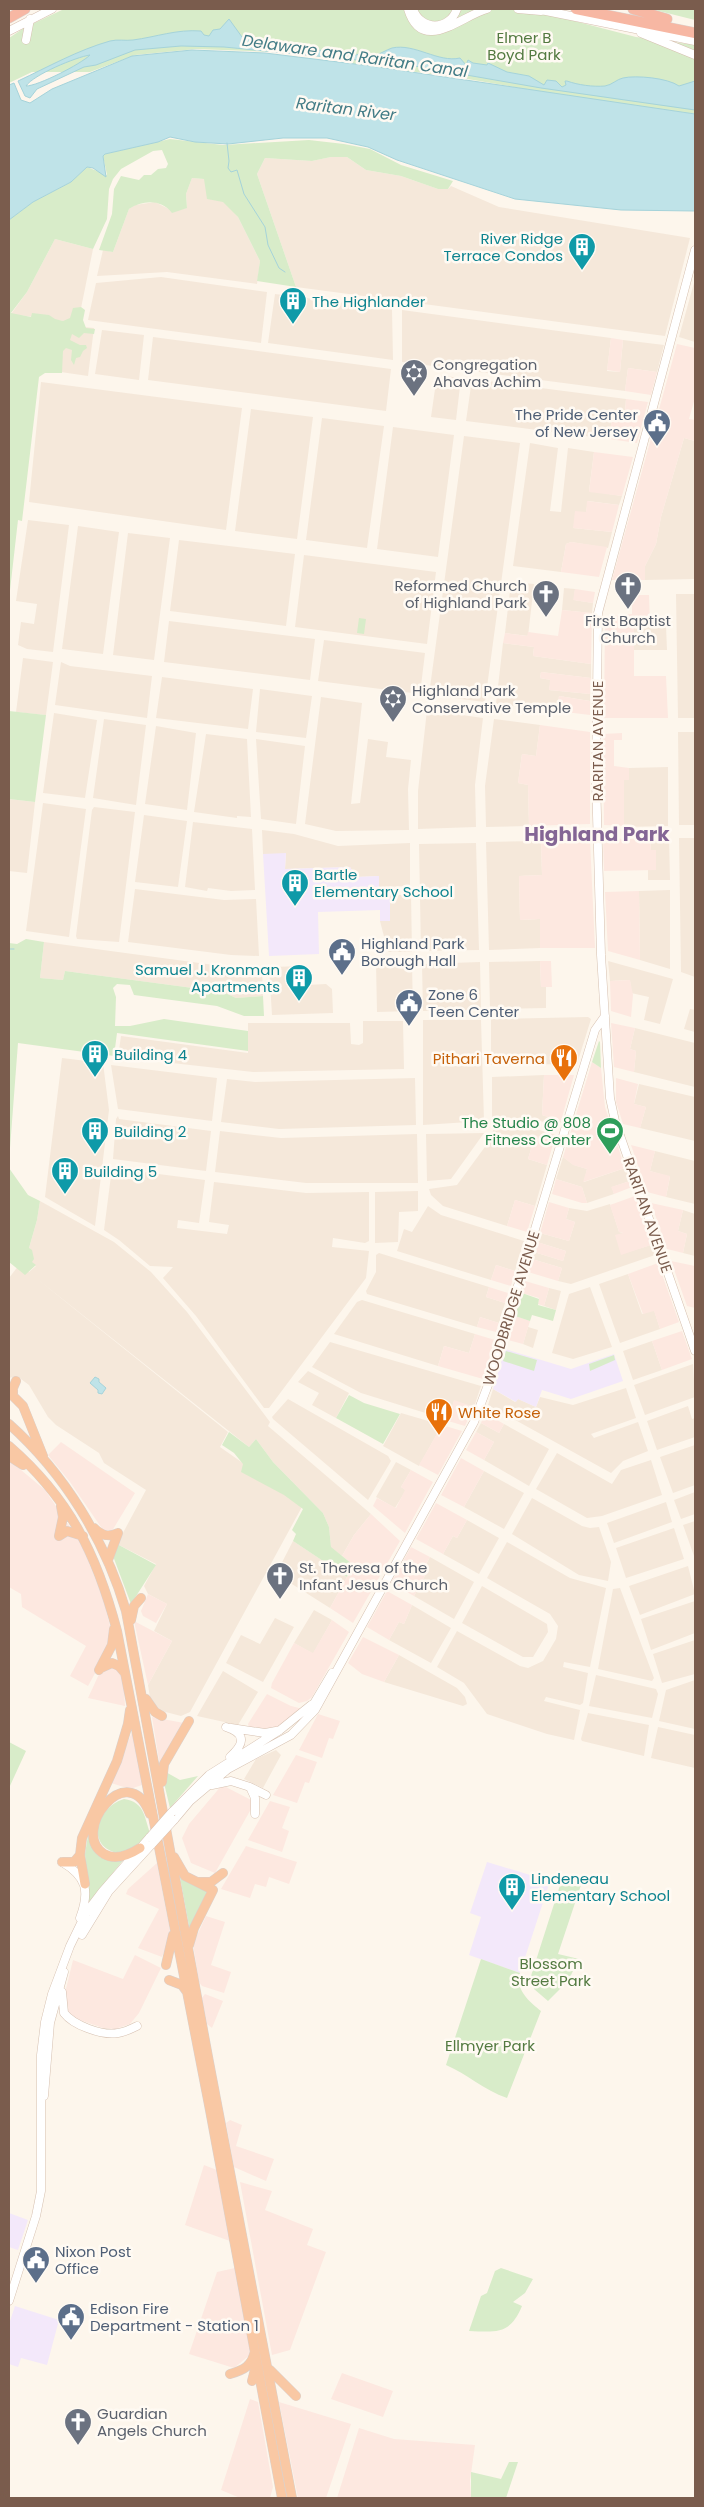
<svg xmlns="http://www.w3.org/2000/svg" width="704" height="2507" font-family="Poppins,sans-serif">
<rect width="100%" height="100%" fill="#fdf6ec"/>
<!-- residential -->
<path fill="#f5e8da" d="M331,157H347L366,170L401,176L438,189H448L451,186L499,207L690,238L665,336L296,287L257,174L265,158L312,161Z
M192,178L205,179L238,217L260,261L257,284L167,272L97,276L103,250L113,252L129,209L135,205L155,202L169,209L187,208L186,194Z
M55,239L93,249L78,323L11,314L27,292Z
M161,277L267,292L261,343L88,320L96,283Z
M695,279V342L679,337Z
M275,294L392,309L393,360L268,343Z
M402,310L611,338L607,371L620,372L623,340L664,345L657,372L628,368L625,391L402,362Z
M84,327L94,328L88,376L47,370L69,333Z
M102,330L144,335L139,380L95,374Z
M153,337L391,369L386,411L148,380Z
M437,375L461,378L456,420L431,417Z
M472,379L626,399L625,412L613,411L609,439L466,421Z
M41,382L242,408L226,530L29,502Z
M251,409L313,417L297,539L235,531Z
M322,418L384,426L367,548L306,540Z
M393,427L454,435L438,557L377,549Z
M464,436L520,443L485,702L429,695Z
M684,438L695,441V579L645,580V566L656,544L661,517Z
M530,443L558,448L550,511L561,512L568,448L594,452L589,491L622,496L619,505L588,501L586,512L573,528L612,532L608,548L571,542L566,544L561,572L513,566Z
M28,520L69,525L53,652L27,649L18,645L21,622L34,624L37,604L16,601Z
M78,526L119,532L103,654L62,649Z
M128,533L170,538L154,660L113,655Z
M179,540L295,554L286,626L170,611Z
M304,555L436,572L427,644L295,627Z
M511,582L534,584L528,636L505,633Z
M564,588L575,589L574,600L593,603L592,613L562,610Z
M676,594H695V718H678Z
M169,621L315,639L310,680L164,662Z
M634,626H666L667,650H634Z
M324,640L425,653L420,694L318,681Z
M503,643L534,647L533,656L591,664V678L541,672L540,678L551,680L549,690L590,694V701L559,696L557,711L496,704Z
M23,658L53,662L46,715L16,712Z
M61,662L70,666L152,676L147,718L55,705Z
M162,677L253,689L248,729L156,718Z
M260,689L312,696L306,738L256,732Z
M321,697L362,703L351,804L360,803L368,739L388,742L386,757L411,760L408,789L409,830L336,831L305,824Z
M427,710L483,718L475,785L476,827L418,829V791Z
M54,713L97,720L85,798L43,793Z
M104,719L146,725L136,805L93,798Z
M494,719L540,725L536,756L522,754L518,783L528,785L529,826L486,827L485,786Z
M156,726L196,733L187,810L145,804Z
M678,732H695V825H679Z
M206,734L247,739L251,817L237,816V818L194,812Z
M256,739L305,746L296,824L261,819Z
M668,767V826L624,827V780L629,779V768Z
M9,799L35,802L27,873L9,871Z
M43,803L86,809L69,937L26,931Z
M94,807L135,812L119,942L77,939L76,936L92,810Z
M144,815L187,821L178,887L135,882Z
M193,822L252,829L255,890L231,891L208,888L207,891L185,887Z
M262,830L294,834L338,846L410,843V886L379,887V876L356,877L350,867L285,869L286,854H263Z
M669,837L670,880H648V870H656V850L651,851L650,838Z
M679,838H695V977L681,972Z
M541,841L542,875L519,876L520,920L540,919V948L489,950L486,842Z
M476,843L479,950L421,951L419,844Z
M135,889L224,900L256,899L259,956L231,955L128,942Z
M670,890V969L640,960L639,891Z
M390,895H411L412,952H388L380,921H390Z
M44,942L229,967H262L263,996L236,998L223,992L65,971L63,980L40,978Z
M540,961L541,987H546V1008L490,1009L489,962Z
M608,961L673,979L660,1024L644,1020L649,997L631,993L630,980L610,981Z
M480,962L481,1010L423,1011L422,964Z
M376,964H412L413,1011L377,1012Z
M307,966V985L326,984L332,989L333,1013L272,1015L269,967Z
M690,1009L695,1010V1032L684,1029Z
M588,1017L591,1019L577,1064L491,1065V1019Z
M423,1020H481L484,1121L423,1125Z
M363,1021H403L404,1069L253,1072L118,1057L121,1036L248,1053V1023H350L351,1044L359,1045L363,1043Z
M635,1028L695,1043V1087L634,1072L636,1051L630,1049Z
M62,1058L103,1063L109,1110L95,1226L45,1197Z
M111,1065L217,1078L212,1121L118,1109Z
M544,1075L542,1115L561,1121L559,1126L529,1118L492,1119V1077Z
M415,1078L416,1125L279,1129L221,1122L227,1079L255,1082Z
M639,1084L695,1097V1141L640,1128L646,1107L634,1104Z
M118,1116L119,1119L211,1131L206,1171L113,1159L116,1119Z
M529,1127L556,1135L554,1141L535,1136L528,1159L547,1165L535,1206L515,1200L507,1226L443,1206L431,1195L429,1189L457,1185L490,1140L494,1128Z
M220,1131L281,1138L417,1134L418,1183H306L215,1172Z
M484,1133L451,1179L427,1181L426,1134Z
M655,1151L695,1161V1204L666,1197L670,1177L650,1171Z
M563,1157L574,1165L587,1169L584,1182L625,1168L630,1181L612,1187L614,1194L587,1203L582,1187L556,1179Z
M112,1168L205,1180L199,1223L178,1220L177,1228L227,1234L229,1225L209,1222L214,1182L306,1193L369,1192V1241L365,1243L333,1238L332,1247L369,1251L366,1278L269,1408H264L196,1316L163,1278L173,1267L150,1266L119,1240L104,1230Z
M418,1191V1211L399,1212L398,1242L375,1243V1192Z
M40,1201L114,1242L151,1272L187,1312L270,1422L268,1426L371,1514L354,1535L342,1556L331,1548L329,1527L323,1513L273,1462L256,1439L249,1447L36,1278L228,1432L220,1447L303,1505L190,1712L181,1716L158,1710L151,1704L148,1685L172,1641L154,1631L167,1604L148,1594L144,1586L156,1564L117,1544L146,1490L104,1463L99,1453L56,1425L48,1417L29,1385L17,1376L9,1378V1278L19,1265L29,1272L36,1266L31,1262L29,1248L37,1220Z
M610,1204L619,1232L623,1233L621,1254L651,1245L655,1255L571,1284L558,1281L562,1268L532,1259L534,1252L563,1261L566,1251L537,1242L540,1233L569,1241L575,1222L566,1219L569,1208L587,1211Z
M428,1206L441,1215L524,1241L515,1271L496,1265L491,1280L397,1251L404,1229L412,1232Z
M683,1210L695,1214V1256L683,1253L687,1234L678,1231Z
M379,1253L489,1287L486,1297L505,1303L499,1323L480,1317L477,1327L367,1294L366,1291L376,1272V1255Z
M628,1274L642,1314L654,1310L660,1329L620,1343L599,1284Z
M590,1287L612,1347L573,1359L552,1353L569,1294Z
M549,1288L561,1291L556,1310L544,1306Z
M362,1300L475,1334L469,1353L444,1346L438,1366L334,1334L357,1302Z
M528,1327L538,1330L533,1348L523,1344Z
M652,1341L662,1370L633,1380L623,1351Z
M330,1342L481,1386L474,1407L454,1401L448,1420L361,1393L312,1367Z
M693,1364L695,1397L645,1415L634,1385Z
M308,1371L349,1393L336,1418L312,1405L319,1393L298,1382Z
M626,1388L636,1418L591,1434L594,1438L638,1422L648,1451L623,1461L611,1473L488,1405L493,1389L515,1402L518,1399L536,1407L540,1397L573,1405Z
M288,1399L388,1456L391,1461L368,1500L273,1419L272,1417Z
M688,1406L692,1419L695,1418V1437L657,1450L647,1421Z
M401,1413L442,1425L419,1466L383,1446Z
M481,1423L499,1433L504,1424L549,1449L529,1486L484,1460L494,1442L476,1432Z
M695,1445V1485L673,1493L660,1457Z
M557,1453L612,1484L621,1470L651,1460L662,1495L602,1516L587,1518L536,1489Z
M396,1462L411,1470L401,1487L406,1490L395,1508L376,1497Z
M484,1471L524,1493L504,1529L464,1507Z
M695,1492V1514L681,1519L674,1500Z
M532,1498L582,1526L590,1528L599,1527L611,1562L608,1581L579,1575L512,1534Z
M666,1502L672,1522L614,1543L607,1523Z
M467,1520L499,1538L479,1574L443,1554L453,1536L457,1538Z
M695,1521V1555L694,1556L683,1525Z
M674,1528L684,1559L626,1578L616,1548Z
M293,1541L347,1577L330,1608L276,1574Z
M507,1542L570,1578L606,1588L590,1667L564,1662L563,1667L588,1673L583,1703L580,1705L546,1697L544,1701L580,1710L574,1740L547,1734L487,1714L464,1683L437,1667L457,1631L520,1666L528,1668L543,1661L556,1639L558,1626L550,1614L487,1578Z
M430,1557L474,1582L454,1619L414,1596L427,1572L423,1570Z
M688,1566L695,1594L640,1615L629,1586Z
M482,1586L547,1624L548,1632L533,1657H523L462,1623Z
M620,1588L654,1678L652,1681L598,1669L613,1589Z
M695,1601V1633L651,1650L641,1619Z
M412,1605L451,1628L431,1663L389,1640L399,1622L404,1624Z
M314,1610L332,1620L313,1654L294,1643Z
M275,1618L294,1627L263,1682L226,1663L241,1635L260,1644Z
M695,1640V1674L662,1683L653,1654Z
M399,1655L457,1688L465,1697L467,1704L463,1706L384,1682Z
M223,1671L258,1692L238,1725L197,1716Z
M596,1675L656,1689L658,1694L652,1718L589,1706Z
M695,1680V1729L659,1721L666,1690Z
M588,1713L649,1725L644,1756L582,1741L581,1739Z
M658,1727L695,1735V1768L651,1758Z
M276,1750L281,1755L263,1788L244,1779L256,1759Z"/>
<!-- commercial -->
<path fill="#fde8e0" d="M611,338L623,340L620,372L607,370Z
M677,344L695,348V398L689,419L695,420V441L684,438L661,517L656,544L645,566V580H612Z
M628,368L657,372L651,395L625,391Z
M626,399L648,402L637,443L609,439L613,411L625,412Z
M594,452L633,457L622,496L589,492Z
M587,501L619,505L612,532L573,528L575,511L586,512Z
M571,542L607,547L599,577L561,572L566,544Z
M575,589L595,592L593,603L573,600Z
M632,595H649L650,625L634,626V676H666L668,718H604L605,617L632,614Z
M562,610L592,613L591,664L533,656L534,647L503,643L505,633L527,636L528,632L558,636Z
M541,672L591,678L590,694L549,690L550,680L540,678Z
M559,696L590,701V715L557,711Z
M540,725L590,732V824L529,826L528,785L518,783L522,754L536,756Z
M622,733V740H614V766L629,768V780H624V826L604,825L603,734Z
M603,838L650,840L651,850H656V870L604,871Z
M590,840L595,948H540V919L520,920L519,876L542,875L541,841Z
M639,891L640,960L608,951L605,892Z
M540,961H551L552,987H541Z
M630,980L633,995L631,1017L611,1011L610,981Z
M611,1023L635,1028L630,1049L636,1051L634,1072L614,1067Z
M592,1062L601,1068L605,1107L625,1168L583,1182L587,1169L573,1165L563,1157Z
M544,1075H574L561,1121L542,1115Z
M616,1078L638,1084L634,1104L646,1107L640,1128L623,1124L616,1102Z
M535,1135L554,1141L547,1165L528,1159Z
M631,1145L655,1151L650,1171L670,1176L666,1197L647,1192Z
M556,1179L582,1187L587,1203H582L552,1194Z
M630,1181L632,1187L614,1194L611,1187Z
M635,1196L651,1245L621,1255L615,1235L623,1233L619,1232L610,1205Z
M515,1200L535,1206L527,1232L507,1226Z
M549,1202L569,1208L566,1219L575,1222L569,1241L540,1233Z
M651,1203L683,1210L678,1231L687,1234L683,1253L667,1249Z
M537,1242L566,1251L563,1261L534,1252Z
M532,1259L562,1268L558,1281L528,1272Z
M671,1261L695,1266V1308L687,1306Z
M658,1263L679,1322L660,1329L654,1311L643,1314L628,1274Z
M496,1265L515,1271L511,1286L491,1280Z
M525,1281L549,1288L544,1306L538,1304L539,1298L522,1293Z
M489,1287L508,1293L505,1303L486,1297Z
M515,1316L530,1321L523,1344L508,1340Z
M480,1317L499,1323L496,1332L477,1327Z
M682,1331L692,1359L662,1370L652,1341Z
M475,1334L495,1340L483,1379L438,1366L444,1346L469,1353Z
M454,1400L474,1407L465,1426L448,1421Z
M485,1413L504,1424L499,1433L481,1423Z
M442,1425L462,1431L438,1475L419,1465Z
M476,1432L494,1442L484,1460L466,1450Z
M61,1442L135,1493L112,1531L103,1530L70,1482L48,1455Z
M461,1458L484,1471L464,1507L441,1495Z
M9,1460L45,1490L81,1543L103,1598L112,1634L109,1648L88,1686L70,1676L86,1646L22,1607L21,1594L9,1587Z
M411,1470L433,1482L405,1533L373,1506L377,1498L396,1508L405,1490L401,1487Z
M436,1503L467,1520L457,1538L453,1536L443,1554L416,1539Z
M371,1514L400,1541L353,1623L330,1608L347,1577L352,1564L342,1556L354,1535Z
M411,1547L430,1557L423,1569L427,1572L414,1596L391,1583Z
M387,1591L412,1605L404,1624L399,1622L389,1640L367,1627Z
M148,1594L167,1604L156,1623L143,1616L141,1611Z
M332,1620L349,1632L312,1697L307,1701L299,1703L271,1688L272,1683L294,1643L313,1653Z
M134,1621L172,1641L148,1685Z
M363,1637L399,1655L384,1682L362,1674L348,1663Z
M110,1667H117L123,1677L125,1706L88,1698L100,1672Z
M267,1694L291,1706L303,1709L278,1727L269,1731L249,1728L248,1724Z
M318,1714L340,1721L333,1739L329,1738L322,1758L299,1750Z
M152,1717L184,1723L160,1766Z
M132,1732L145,1784L130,1789L111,1783Z
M296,1755L317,1762L309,1783L305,1782L297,1803L273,1795Z
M222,1785L255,1802L215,1873L191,1863L182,1838L189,1824Z
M270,1801L290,1807L282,1828L289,1831L282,1852L248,1840Z
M246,1846L297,1862L289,1884L269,1877L266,1887L255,1884L250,1898L221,1889Z
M157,1863L171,1935L162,1957L138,1948L159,1909L126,1894L128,1889Z
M206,1916L225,1922L211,1965L231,1972L224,1993L202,1986L199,1982L193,1944Z
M135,1955L161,1968L139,2013L130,2024L115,2029L103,2028L74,2018L67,2009L65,1993L73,1960L123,1979Z
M205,1994L223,2001L212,2028L207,2024L202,1998Z
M230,2120L242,2125L236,2146L274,2159L266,2181L234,2167L226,2123Z
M204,2165L217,2170L230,2241L185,2225Z
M240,2182L272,2191L265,2210L313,2229L307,2245L326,2252L290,2350L272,2355Z
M235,2268L251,2354L234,2368L189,2354L217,2272Z
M342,2373L393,2391L383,2417L331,2399Z
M250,2399L258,2402L273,2487L270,2498H240L221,2490Z
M279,2402L351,2424L326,2498H298Z
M359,2428L394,2439L475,2445L470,2481L471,2498H337Z"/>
<!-- education -->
<path fill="#f3e8fa" d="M286,853L285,869L350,867L356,877L379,876V887H359V896L390,895V921H380V910L318,912L319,954L269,956L263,854Z
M505,1349L571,1369L614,1354L623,1381L571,1399L542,1390L536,1407L518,1399L516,1402L493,1389Z
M487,1862L550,1881L520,1973L469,1955L481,1917L470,1913Z
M9,2213L28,2220L18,2250L9,2247Z
M15,2306L59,2320L47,2365L21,2358L18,2367L9,2364V2324Z"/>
<!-- green -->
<path fill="#d8ecc9" d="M64,9H528L636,37L695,45V114L572,97L456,77L353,64L351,55L196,49L135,55L90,72H32L9,83V38L24,28Z
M651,9H695V20Z
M170,139L223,145L309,140L344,144L370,149L401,165L453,181L448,189H438L401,176L366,170L347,157H331L312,161L265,158L257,174L296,287L257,281L260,261L238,217L223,202L207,199L204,179L192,178L186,194L187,208L172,213C161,199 143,200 129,209L113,252L99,250L112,214L114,189L121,176L139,180L144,175H151L158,169L166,168L168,164L162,150L153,151L121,169L113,179L109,189L107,219L93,249L55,239L27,292L11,313L31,317L32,313L49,315L55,319L63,321L70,318L73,308L81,307L85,310L83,320L86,328L95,329L94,334L84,333L79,338L72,334L70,340L80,345H86L87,348L83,351L80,357L76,358L74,365L71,360L72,350L66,348L63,351L62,373H45L39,377L22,521L18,520L9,599V220L33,202L71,182L87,167L107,175L103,156L105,154Z
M359,618L366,619L364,634L357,633Z
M9,711L46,715L35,802L9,799Z
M330,872H348V881L329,880Z
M26,939L44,942L40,978L63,980L65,971L223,992L236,998L263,996L264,1016H244L217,1006L134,995L130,985L117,984L113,988L116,997L115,1026H130L164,1019L248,1031V1051L117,1033L114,1056L18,1043L9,1161V943L17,944Z
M599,1041L600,1042L601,1068L592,1062Z
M9,1168L28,1195L40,1201L37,1220L29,1248L32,1250L34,1259L32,1262L36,1265L25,1275L9,1262Z
M522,1293L539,1299L538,1305L556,1310L553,1321L532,1315L530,1321L515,1316Z
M506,1351L537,1360L534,1371L503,1361Z
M614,1355L615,1360L590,1371L589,1364Z
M349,1395L364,1403L400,1414L383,1444L336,1418Z
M229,1432L249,1447L256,1439L273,1462L323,1513L329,1527L331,1547L352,1564L347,1577L293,1541L296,1534L292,1530L303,1509L284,1495L241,1472L243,1464L234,1453L222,1445Z
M117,1544L156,1565L131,1604L113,1556Z
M9,1742L26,1751L9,1788Z
M164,1771L180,1780L198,1776L170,1808L164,1783Z
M124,1799C146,1802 144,1819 151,1835L126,1854C82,1852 96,1807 124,1799Z
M88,1835C95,1857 99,1862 124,1859L88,1904L85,1854Z
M179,1872L209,1890L192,1927L189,1926Z
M562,1879L581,1885L558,1954L579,1959L568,1981L548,2001L534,1989L531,1976Z
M481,1959L520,1973C515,1990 529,2001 541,2011L507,2098C484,2090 467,2074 446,2065Z
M501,2268L533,2279L525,2293L513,2302L522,2306C510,2335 496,2332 469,2331L481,2296L487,2293L495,2271Z
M509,2462H518L506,2498H471V2472L501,2479Z"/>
<!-- water -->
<path fill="#bfe3e8" stroke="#a5d3da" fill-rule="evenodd" d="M229,19L242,37L354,56L363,52L374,56C380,54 386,50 392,48C415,43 438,63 460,58L466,65L468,60L473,63L487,65L488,63L507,72L529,76L544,85L547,80L556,81L562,87L566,85L565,81H567C578,85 593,87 605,86C612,85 617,79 623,78C636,75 668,78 679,86L695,81V110L541,88L409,65L224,47L181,46L135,50L96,65L84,67L37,89L30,98L25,96L18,81C48,67 78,50 110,41C118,39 125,41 133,40C156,37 177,29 201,31L204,35L209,36L213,30L220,29ZM90,55C81,64 38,86 26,86C33,75 76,57 90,55Z
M192,50L265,53L371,66L695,114V211L621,210L515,199L397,160L368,147L327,138H283L228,144L195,142L170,137L158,142L105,154L103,156L106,177L93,168L87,167L71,182L33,202L9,220V85L14,83L21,100L30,103L52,89L132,56Z
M95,1377L99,1379V1382L106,1388L102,1394L98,1393V1390L90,1383Z"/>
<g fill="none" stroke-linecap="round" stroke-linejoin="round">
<!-- stream -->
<path stroke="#a5d3da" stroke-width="1" d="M227,143L229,161L228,168L231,172L237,170L244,194L265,227L268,245L279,268L285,272
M9,949H14"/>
<defs>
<path id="secondary" d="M408,9C422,55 461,16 487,9
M413,9C421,31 449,31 457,9
M518,9L541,11
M536,9L695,41
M9,31L52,9
M641,33L695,55
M26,40L30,19
M695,250L598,613L596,780L601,955L610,1098L615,1121L695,1351
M310,1710L332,1673
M226,1727C247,1734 244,1744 230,1757
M231,1728L265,1733L276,1731
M212,1785L231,1781L250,1787L255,1798V1814
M250,1787L266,1795
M172,1812L209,1775L280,1730L311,1705
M174,1820L190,1801L228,1769L291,1735L315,1710L474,1422L488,1385L595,1030L605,1016
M62,1862C87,1877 90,1891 80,1918
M82,1935L109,1891L152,1844
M62,1992L64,2013C73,2025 102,2036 118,2033C124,2032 131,2029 137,2026
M44,2096L50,2023L64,1972
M9,2301L36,2216L41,2191V2055L45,2022L52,1994L70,1946L86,1913L102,1892L150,1837"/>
<path id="trunk" d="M16,1381L13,1388V1396L23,1406L43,1456
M9,1424C65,1474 105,1540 126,1611L208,2057L292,2498
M9,1446C70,1499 97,1555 117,1631L210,2110L282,2498
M9,1456L23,1465
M94,1528C101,1535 108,1538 118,1533
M59,1536L63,1517L61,1506
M59,1536L67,1531L83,1536
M108,1560L118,1533
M131,1620L134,1606L141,1598
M101,1668L112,1663L119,1666L125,1673
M99,1670L112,1645L114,1629
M146,1699L155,1712L162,1716
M162,1782L164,1764L189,1721
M140,1848C129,1855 116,1861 104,1854C69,1833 128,1755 150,1814
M174,1857L185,1876L213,1890L194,1928L189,1945
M62,1862H74L80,1855
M199,1882H211L223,1873
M85,1884L80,1855L82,1838L117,1761L128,1724L130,1710
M166,1965L173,1935
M169,1980L182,1985L187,1992
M270,2370L296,2396
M230,2374C244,2370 252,2366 255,2351
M252,2381L256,2366"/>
<path id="motorway" d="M576,9L695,33
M633,9L667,19
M9,18L25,9"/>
</defs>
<!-- secondary casing -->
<use href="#secondary" stroke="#d6c0b0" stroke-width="9"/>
<!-- trunk casing -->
<use href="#trunk" stroke="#dad1cd" stroke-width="10"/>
<!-- motorway casing -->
<use href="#motorway" stroke="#dad1cd" stroke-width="11"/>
<!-- secondary -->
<use href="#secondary" stroke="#fff" stroke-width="8"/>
<!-- trunk -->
<use href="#trunk" stroke="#f9c8a4" stroke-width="9"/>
<!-- motorway -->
<use href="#motorway" stroke="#f7b7a3" stroke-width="10"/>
<defs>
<path id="secondary-bridge" d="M150,1837L172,1812
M152,1844L174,1820"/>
</defs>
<!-- secondary-bridge casing -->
<use href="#secondary-bridge" stroke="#d6c0b0" stroke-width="9" stroke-linecap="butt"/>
<!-- secondary-bridge -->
<use href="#secondary-bridge" stroke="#fff" stroke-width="8"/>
</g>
<!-- icons -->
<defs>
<symbol id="building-pin" viewBox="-11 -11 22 30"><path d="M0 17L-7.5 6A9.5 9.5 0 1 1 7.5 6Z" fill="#0f9aa8" stroke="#fffaf3"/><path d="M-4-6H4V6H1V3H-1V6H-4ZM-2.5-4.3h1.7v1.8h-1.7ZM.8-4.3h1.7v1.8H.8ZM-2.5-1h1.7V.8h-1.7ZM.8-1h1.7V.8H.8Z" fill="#fff"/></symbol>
<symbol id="synagogue-pin" viewBox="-11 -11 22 30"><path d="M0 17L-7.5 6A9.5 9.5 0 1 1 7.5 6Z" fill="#6b7280" stroke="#fffaf3"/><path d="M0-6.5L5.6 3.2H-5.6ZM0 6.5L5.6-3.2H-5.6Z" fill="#fff"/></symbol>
<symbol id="civic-pin" viewBox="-11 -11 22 30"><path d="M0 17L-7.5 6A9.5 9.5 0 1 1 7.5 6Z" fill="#5c6f8a" stroke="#fffaf3"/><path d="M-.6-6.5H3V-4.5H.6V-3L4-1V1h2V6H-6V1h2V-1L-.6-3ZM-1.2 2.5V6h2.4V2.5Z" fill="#fff"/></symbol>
<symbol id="church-pin" viewBox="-11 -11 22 30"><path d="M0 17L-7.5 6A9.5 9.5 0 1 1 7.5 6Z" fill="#6b7280" stroke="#fffaf3"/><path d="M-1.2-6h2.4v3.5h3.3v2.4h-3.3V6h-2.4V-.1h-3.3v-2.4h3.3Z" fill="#fff"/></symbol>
<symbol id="restaurant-pin" viewBox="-11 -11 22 30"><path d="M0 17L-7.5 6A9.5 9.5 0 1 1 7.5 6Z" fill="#e8710a" stroke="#fffaf3"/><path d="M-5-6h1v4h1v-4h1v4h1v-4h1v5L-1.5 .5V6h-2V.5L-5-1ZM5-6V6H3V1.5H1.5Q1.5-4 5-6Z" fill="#fff"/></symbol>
<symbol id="stadium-pin" viewBox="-11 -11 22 30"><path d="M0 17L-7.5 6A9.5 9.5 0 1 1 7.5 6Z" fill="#2e9e5b" stroke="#fffaf3"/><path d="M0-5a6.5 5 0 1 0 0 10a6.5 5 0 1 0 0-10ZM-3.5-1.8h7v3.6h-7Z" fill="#fff"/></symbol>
</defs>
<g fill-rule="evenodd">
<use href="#building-pin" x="566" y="231" width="32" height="43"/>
<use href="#building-pin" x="277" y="285" width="32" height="43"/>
<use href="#synagogue-pin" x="398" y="357" width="32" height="43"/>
<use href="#civic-pin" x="641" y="407" width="32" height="43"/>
<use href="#church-pin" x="612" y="570" width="32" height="43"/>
<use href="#church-pin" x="530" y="578" width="32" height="43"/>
<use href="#synagogue-pin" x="377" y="683" width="32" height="43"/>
<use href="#building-pin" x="279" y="867" width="32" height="43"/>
<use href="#civic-pin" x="326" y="936" width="32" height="43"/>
<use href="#building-pin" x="283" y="962" width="32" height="43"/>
<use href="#civic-pin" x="393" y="987" width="32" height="43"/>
<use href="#building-pin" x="79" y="1038" width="32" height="43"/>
<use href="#restaurant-pin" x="548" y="1042" width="32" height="43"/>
<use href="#building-pin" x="79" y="1115" width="32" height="43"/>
<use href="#stadium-pin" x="594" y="1115" width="32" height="43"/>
<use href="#building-pin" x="49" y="1155" width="32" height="43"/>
<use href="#restaurant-pin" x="423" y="1396" width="32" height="43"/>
<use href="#church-pin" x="264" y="1560" width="32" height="43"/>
<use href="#building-pin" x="496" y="1871" width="32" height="43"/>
<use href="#civic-pin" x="20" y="2244" width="32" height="43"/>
<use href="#civic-pin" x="55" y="2301" width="32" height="43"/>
<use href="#church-pin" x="62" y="2406" width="32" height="43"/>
</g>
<g text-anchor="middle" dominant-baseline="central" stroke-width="5" stroke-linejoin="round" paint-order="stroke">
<!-- park labels -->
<g font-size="15" fill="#537a41" stroke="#fffaf3">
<text x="524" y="37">Elmer B<tspan x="524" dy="17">Boyd Park</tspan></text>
<text x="551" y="1963">Blossom<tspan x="551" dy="17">Street Park</tspan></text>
<text x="490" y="2045">Ellmyer Park</text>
</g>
<!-- culture labels -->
<g font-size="15" fill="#0d838f" stroke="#fffaf3" text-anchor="start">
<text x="563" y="238" text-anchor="end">River Ridge<tspan x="563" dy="17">Terrace Condos</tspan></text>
<text x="312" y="301">The Highlander</text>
<text x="314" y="874">Bartle<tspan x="314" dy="17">Elementary School</tspan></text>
<text x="280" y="969" text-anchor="end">Samuel J. Kronman<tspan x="280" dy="17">Apartments</tspan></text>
<text x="114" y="1054">Building 4</text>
<text x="114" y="1131">Building 2</text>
<text x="84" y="1171">Building 5</text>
<text x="531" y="1878">Lindeneau<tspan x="531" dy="17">Elementary School</tspan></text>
</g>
<!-- worship labels -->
<g font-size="15" fill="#5b616d" stroke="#fffaf3" text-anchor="start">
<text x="433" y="364">Congregation<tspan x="433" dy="17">Ahavas Achim</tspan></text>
<text x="527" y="585" text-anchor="end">Reformed Church<tspan x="527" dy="17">of Highland Park</tspan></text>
<text x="628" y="620" text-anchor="middle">First Baptist<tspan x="628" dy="17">Church</tspan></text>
<text x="412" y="690">Highland Park<tspan x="412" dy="17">Conservative Temple</tspan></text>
<text x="299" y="1567">St. Theresa of the<tspan x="299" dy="17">Infant Jesus Church</tspan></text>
<text x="97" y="2413">Guardian<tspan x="97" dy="17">Angels Church</tspan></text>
</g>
<!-- service labels -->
<g font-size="15" fill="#4e5e75" stroke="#fffaf3" text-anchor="start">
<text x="638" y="414" text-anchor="end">The Pride Center<tspan x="638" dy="17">of New Jersey</tspan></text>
<text x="361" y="943">Highland Park<tspan x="361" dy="17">Borough Hall</tspan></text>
<text x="428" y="994">Zone 6<tspan x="428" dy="17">Teen Center</tspan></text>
<text x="55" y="2251">Nixon Post<tspan x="55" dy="17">Office</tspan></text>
<text x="90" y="2308">Edison Fire<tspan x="90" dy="17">Department - Station 1</tspan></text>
</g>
<!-- street labels -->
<g font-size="15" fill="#7a5c4d" stroke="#fffaf3">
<text transform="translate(597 741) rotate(-90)">RARITAN AVENUE</text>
<text transform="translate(648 1215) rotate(71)">RARITAN AVENUE</text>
<text transform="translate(511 1308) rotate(-73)">WOODBRIDGE AVENUE</text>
</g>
<!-- food labels -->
<g font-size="15" fill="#c56008" stroke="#fffaf3" text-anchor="end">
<text x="545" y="1058">Pithari Taverna</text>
<text x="458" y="1412" text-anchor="start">White Rose</text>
</g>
<!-- leisure labels -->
<g font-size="15" fill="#27864d" stroke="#fffaf3" text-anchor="end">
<text x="591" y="1122">The Studio @ 808<tspan x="591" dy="17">Fitness Center</tspan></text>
</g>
<!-- water labels -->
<g font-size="16" font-style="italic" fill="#437c86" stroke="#fffaf3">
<text transform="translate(355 56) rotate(8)">Delaware and Raritan Canal</text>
<text transform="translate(346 109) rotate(7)">Raritan River</text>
</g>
<!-- district labels -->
<g font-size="20" font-weight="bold" fill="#846695" stroke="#fffaf3">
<text x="597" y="834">Highland Park</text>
</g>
</g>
<!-- border -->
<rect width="704" height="2507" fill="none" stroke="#7a5c4d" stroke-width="20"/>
</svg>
